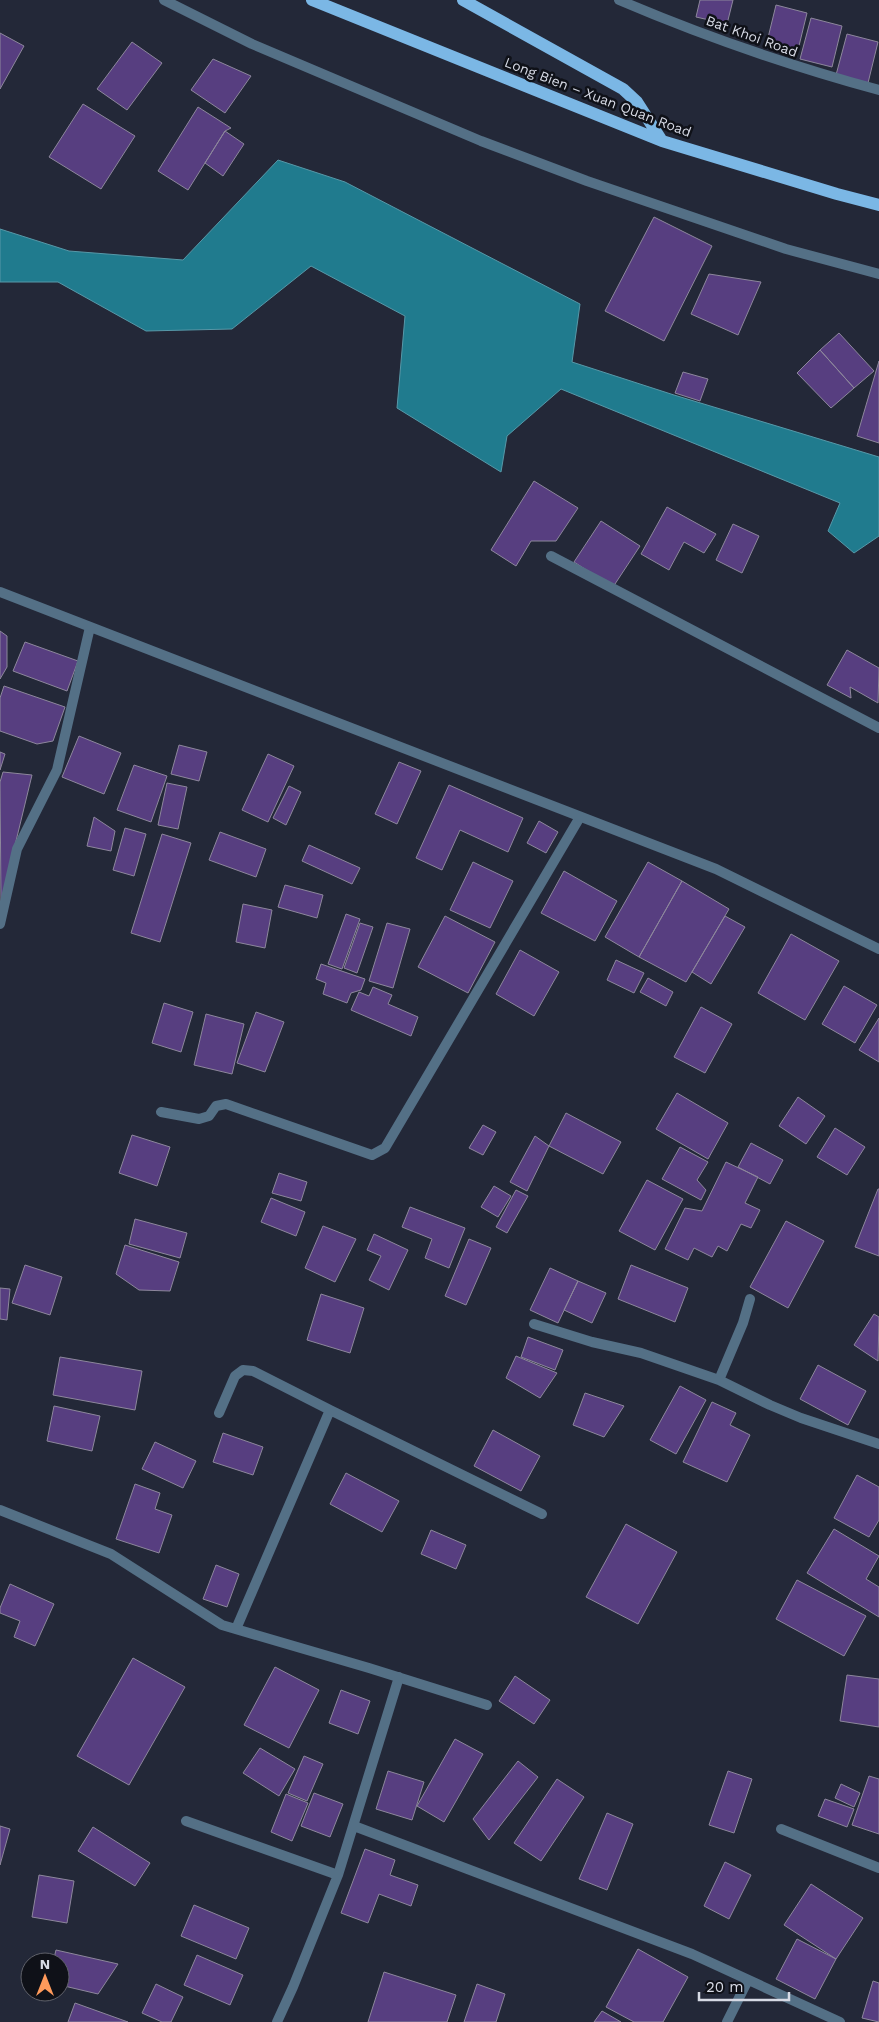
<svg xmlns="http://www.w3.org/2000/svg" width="879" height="2022" font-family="'Work Sans',sans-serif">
<rect width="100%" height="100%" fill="#232838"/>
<!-- water -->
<path fill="#207b8e" stroke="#5798a8" d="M278,160L345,182L580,304L572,362L674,395L879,457V536L854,553L828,531L840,503L561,389L507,436L501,472L397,408L405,316L311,266L232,329L146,331L58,282H0V229L69,251L183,260Z"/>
<!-- building -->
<path fill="#573e80" stroke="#8d879c" d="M700,0H733L727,24L696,17Z
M776,5L807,13L797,54L766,46Z
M811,18L842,26L832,67L800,59Z
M0,33L24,46L0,89Z
M847,34L878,42L868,83L836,75Z
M132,42L162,63L127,110L97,89Z
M213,59L251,76L225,113L191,90Z
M83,104L135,136L101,189L49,157Z
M198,107L231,128L225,131L188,190L158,171Z
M225,131L244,144L223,176L205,163Z
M654,217L712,246L664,341L605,311Z
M709,274L761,282L738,335L691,314Z
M839,333L874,371L854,388L820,350Z
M820,350L854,388L831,408L797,373Z
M879,361V443L857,436Z
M683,372L708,379L700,401L675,393Z
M534,481L578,508L556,541H531L516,566L491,550Z
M667,507L716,534L704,553L684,542L669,570L641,554Z
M601,521L640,546L613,587L574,562Z
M733,524L759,536L742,573L716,560Z
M0,631L7,636V667L0,679Z
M25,642L78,661L67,691L13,671Z
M847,650L879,668L878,703L850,687L851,698L827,685Z
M4,686L65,707L53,741L37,744L0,731V698Z
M79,736L121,753L104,794L62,777Z
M179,745L207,752L199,781L171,774Z
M0,752L5,754L0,770Z
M268,754L294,766L268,822L242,810Z
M399,762L421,771L397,824L375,814Z
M134,765L167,776L151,822L117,810Z
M3,772L32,775L1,903L0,782Z
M167,783L187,787L178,829L158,825Z
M449,785L523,818L508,852L460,830L442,870L416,858Z
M289,786L301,792L286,825L273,818Z
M94,817L115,831L111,851L87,846Z
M539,821L558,832L546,853L527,843Z
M125,828L146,834L134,876L113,870Z
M220,832L266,849L256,877L209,860Z
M162,834L191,843L160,942L131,933Z
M309,845L360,868L352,884L302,861Z
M473,862L513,881L490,928L450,910Z
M648,862L682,881L639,957L605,937Z
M564,871L617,901L595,941L541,913Z
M682,881L729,909L686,982L639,957Z
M285,885L323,895L317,918L278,907Z
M243,904L272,910L265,948L236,942Z
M346,914L360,919L342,969L328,964Z
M445,916L495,942L468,993L418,967Z
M725,916L745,927L711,984L692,972Z
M360,923L373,927L357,973L344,968Z
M387,923L410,929L393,988L369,981Z
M791,934L839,961L805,1020L758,993Z
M520,950L559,972L534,1016L496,994Z
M616,960L644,973L634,993L607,980Z
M321,964L365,979L361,990L351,993L347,1003L323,994L326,983L316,979Z
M648,978L673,992L666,1006L640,992Z
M844,986L877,1005L855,1043L822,1024Z
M373,987L392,995L388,1004L418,1017L411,1036L351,1010L359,992L369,996Z
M164,1003L193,1012L181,1052L152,1043Z
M701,1007L732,1024L705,1073L674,1057Z
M256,1012L284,1022L265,1072L237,1063Z
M206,1014L244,1024L232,1074L194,1065Z
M879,1018V1062L859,1050Z
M677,1093L728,1123L708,1159L656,1129Z
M798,1097L825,1116L806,1144L779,1126Z
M566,1113L621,1142L603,1174L549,1146Z
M483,1125L496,1132L483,1155L469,1148Z
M835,1128L865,1147L847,1175L817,1157Z
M132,1135L170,1147L157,1186L119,1173Z
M535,1136L549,1146L527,1191L510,1182Z
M751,1143L783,1160L770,1184L738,1167Z
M680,1147L708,1162L697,1180L706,1190L701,1200L662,1179Z
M726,1162L758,1177L745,1203L760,1210L751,1228L741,1224L727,1251L718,1246L712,1257L694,1248L688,1260L665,1249L685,1208L702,1211Z
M279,1173L307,1182L301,1201L272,1193Z
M647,1180L683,1199L655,1250L619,1231Z
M494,1186L511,1196L498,1217L481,1207Z
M878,1189H879V1256L855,1247Z
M516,1190L528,1196L507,1233L496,1227Z
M271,1198L305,1212L296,1236L261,1222Z
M410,1207L465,1228L449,1268L425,1258L432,1239L402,1227Z
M135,1219L187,1233L180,1258L129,1244Z
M786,1221L824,1241L788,1308L750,1287Z
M323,1226L356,1239L335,1282L305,1268Z
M374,1234L408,1250L389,1290L369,1280L381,1256L367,1250Z
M469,1239L491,1248L466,1305L445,1296Z
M125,1245L179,1262L170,1291L139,1290L116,1274Z
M25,1265L62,1277L50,1315L12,1303Z
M631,1265L688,1288L675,1322L618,1299Z
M550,1268L578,1281L558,1323L530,1310Z
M578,1281L606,1293L592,1323L564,1310Z
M0,1288L10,1289L7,1320L0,1319Z
M321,1294L364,1308L350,1353L307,1340Z
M874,1314L879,1317L878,1361L854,1345Z
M528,1337L563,1350L555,1370L521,1357Z
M516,1356L557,1373L540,1398L506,1378Z
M60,1357L142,1371L135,1410L53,1395Z
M818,1365L866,1391L848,1425L800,1399Z
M680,1386L706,1400L676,1454L650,1440Z
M585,1393L624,1406L604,1437L573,1425Z
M712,1402L736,1413L730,1425L750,1435L727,1482L683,1462Z
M54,1406L100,1416L92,1451L47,1441Z
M493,1430L540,1456L521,1491L474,1466Z
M223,1433L263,1447L253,1475L213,1462Z
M155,1442L196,1461L183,1488L142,1469Z
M346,1473L399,1501L382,1532L330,1504Z
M857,1475L879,1487V1520L869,1537L834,1518Z
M135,1484L160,1493L155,1509L172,1515L159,1553L116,1539Z
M626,1524L677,1552L638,1624L586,1597Z
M834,1529L879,1556L866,1579L879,1587V1617L807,1573Z
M431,1530L466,1545L456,1569L421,1554Z
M216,1565L239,1574L227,1607L203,1599Z
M797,1580L866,1616L844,1656L776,1619Z
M10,1584L54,1604L35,1646L14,1637L20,1621L0,1613V1608Z
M133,1658L185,1687L129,1785L77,1756Z
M275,1667L319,1690L289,1748L244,1725Z
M847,1675L879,1679V1727L840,1721Z
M515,1676L550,1700L534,1724L499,1701Z
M341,1690L370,1701L358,1734L329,1723Z
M455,1739L483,1754L444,1822L417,1806Z
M260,1748L295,1769L279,1796L243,1773Z
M304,1756L323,1764L307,1801L288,1793Z
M518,1761L538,1777L489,1840L473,1819Z
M388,1771L424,1782L412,1820L376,1809Z
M728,1771L752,1779L734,1833L709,1825Z
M869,1776L879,1779V1834L852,1825Z
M557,1779L584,1797L541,1861L514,1843Z
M841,1784L860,1793L854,1807L835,1798Z
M314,1793L343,1804L330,1837L301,1826Z
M286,1794L308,1803L292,1841L271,1832Z
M825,1799L854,1809L847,1827L818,1816Z
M607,1813L633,1824L607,1890L579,1879Z
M0,1826L10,1829L0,1865Z
M93,1827L150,1863L135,1886L78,1851Z
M365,1849L395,1860L390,1875L418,1885L411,1906L379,1894L368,1923L341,1913Z
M725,1862L751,1875L729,1919L704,1906Z
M39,1875L74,1881L67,1923L32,1917Z
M811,1884L863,1918L836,1959L784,1925Z
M194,1905L249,1928L236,1959L181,1936Z
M797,1939L836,1959L815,1999L776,1979Z
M638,1949L688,1977L663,2022H634L606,2007Z
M56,1950L118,1964L98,1994L60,1985V1962H53Z
M197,1955L243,1975L230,2005L184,1985Z
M384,1972L456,1995L447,2022H368Z
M873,1981L879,1983V2022L862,2018Z
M156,1984L183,1997L171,2022H162L142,2013Z
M477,1984L505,1994L496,2022H464Z
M75,2003L128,2022H68Z
M602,2011L621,2022H594Z"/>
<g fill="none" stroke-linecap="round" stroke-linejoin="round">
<!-- lane -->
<path stroke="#547086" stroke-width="10" d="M161,1112L199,1119L209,1116L216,1106L226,1104L372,1155L385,1148L580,817"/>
<!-- street -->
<path stroke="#547086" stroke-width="10" d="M164,0L252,44L481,141L587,181L786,249L879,274
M619,0C703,36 791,66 879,90
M551,556L879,728
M0,592L716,869L879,949
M0,924L17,849L57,770L90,627
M534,1324L592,1342L641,1353L719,1380L770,1405L801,1418L879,1444
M719,1380L743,1323L750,1299
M219,1413L235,1376L243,1370L253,1371L330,1410
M0,1510L111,1554L222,1625L369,1668L487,1705
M236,1629L330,1410L542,1514
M186,1821L338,1875
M354,1826L692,1954L840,2022
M781,1829L879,1868
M277,2022L293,1987L338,1875L399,1677
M727,2022L748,1980"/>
<!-- primary -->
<path stroke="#7bb7e5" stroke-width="12" d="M312,0L662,141L837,194L879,205
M463,0L623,89L637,102L662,141"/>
</g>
<g text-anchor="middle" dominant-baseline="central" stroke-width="5" stroke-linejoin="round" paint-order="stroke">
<!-- street labels -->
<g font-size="14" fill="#d7dae5" stroke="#0f1118">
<text transform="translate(752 36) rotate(20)">Bat Khoi Road</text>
<text transform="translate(598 97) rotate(21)">Long Bien – Xuan Quan Road</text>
</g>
</g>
<!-- north arrow -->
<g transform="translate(45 1977)"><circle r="24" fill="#0f1118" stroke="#5f616a"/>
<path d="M0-4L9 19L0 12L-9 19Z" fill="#ff9a5b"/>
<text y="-8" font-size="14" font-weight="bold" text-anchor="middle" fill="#d7dae5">N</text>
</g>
<!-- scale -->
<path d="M699 1992v8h90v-8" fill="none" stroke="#d7dae5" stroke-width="2.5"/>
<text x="706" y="1992" font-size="15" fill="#d7dae5" stroke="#0f1118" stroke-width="4" paint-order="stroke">20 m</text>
</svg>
